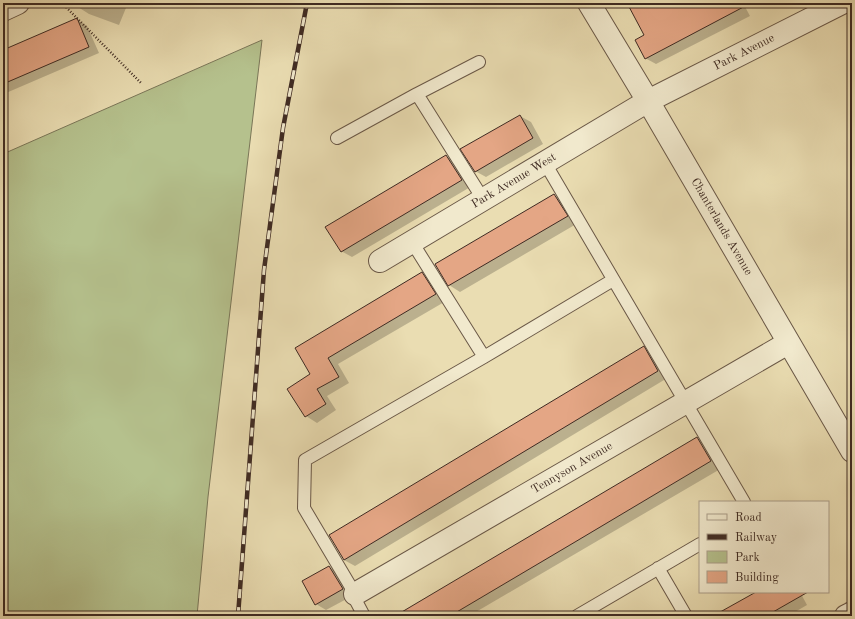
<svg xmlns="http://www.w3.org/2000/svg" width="855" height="619" font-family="'Old Standard TT',serif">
<rect width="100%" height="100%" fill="#eaddb2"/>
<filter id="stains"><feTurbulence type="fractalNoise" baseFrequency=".005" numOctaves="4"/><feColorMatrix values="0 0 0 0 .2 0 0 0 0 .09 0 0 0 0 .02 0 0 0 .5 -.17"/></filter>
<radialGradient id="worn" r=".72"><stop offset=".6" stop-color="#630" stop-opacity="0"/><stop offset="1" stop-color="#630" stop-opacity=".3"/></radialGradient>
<!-- green -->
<path fill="#b5c18d" stroke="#7a7658" d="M262,40L208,497L197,616H3V154Z"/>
<!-- shadow -->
<path fill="#0003" d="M80,3H128L119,25L89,14L78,7Z
M636,3H743L750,16L656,64L645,58V36Z
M76,19L87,26L99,53L6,93L3,91V51Z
M520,116L531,122L543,144L486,177L475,171Z
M446,156L457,162L472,186L352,257L341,251Z
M554,195L565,201L578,223L460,292L449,285L436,264Z
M422,273L433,280L446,301L338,364L349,383L327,396L336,410L317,423L306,416L288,389L311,374L297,349Z
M644,347L655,354L669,377L355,566L344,560Z
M697,438L708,445L722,468L469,616H395Z
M329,567L340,573L354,595L326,610L316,604Z
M757,592H800L807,605L788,616H715Z"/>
<!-- building -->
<path fill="#e4a685" stroke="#3f2b23" d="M627,3H751L645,59L635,40L644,35Z
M77,18L89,47L3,84V50Z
M520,115L533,138L475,172L460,149Z
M446,155L462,180L341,252L325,227Z
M554,194L568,216L448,286L435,264Z
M422,272L436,294L328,358L339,377L317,389L326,404L305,417L287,389L310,374L295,348Z
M644,346L658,371L344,560L329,535Z
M697,437L711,461L575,542L450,616H395Z
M329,566L343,589L315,605L302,581Z
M756,592H808L766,616H713Z"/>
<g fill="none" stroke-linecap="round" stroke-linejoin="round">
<defs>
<path id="service" d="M417,94L483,199
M337,138L417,94L479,62
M545,163L744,502
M412,242L484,357
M658,568L686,616
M364,616L355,599V594L304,508L305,460L484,357L613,280
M577,616L700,544"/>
<g id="minor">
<path d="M3,10L18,3"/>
<path id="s1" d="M380,261L648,101L842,3"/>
<path id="s2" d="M355,594L788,343"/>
<path d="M846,616L852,613"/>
</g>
<g id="tertiary">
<path id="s3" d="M589,3L648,101L852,451"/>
</g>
</defs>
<!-- service casing -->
<use href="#service" stroke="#6a5847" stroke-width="14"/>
<!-- minor casing -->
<use href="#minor" stroke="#6a5847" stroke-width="24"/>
<!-- tertiary casing -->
<use href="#tertiary" stroke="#6a5847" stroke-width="24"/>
<!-- path -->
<path stroke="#3f2b23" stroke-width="2.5" stroke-dasharray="1 2" stroke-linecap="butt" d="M62,3L141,83"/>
<!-- service -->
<use href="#service" stroke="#f1e9cd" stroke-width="12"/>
<!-- minor -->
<use href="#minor" stroke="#f1e9cd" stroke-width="22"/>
<!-- tertiary -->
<use href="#tertiary" stroke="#f1e9cd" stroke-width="22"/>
<defs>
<path id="rail" d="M238,616L264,270L283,128L307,3"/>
</defs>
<!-- rail casing -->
<use href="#rail" stroke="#3f2b23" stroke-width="4.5"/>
<!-- rail -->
<use href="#rail" stroke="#f1e9cd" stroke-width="3" stroke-dasharray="9" stroke-linecap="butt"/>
</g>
<g text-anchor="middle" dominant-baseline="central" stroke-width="3" stroke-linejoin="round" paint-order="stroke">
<!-- street labels -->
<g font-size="12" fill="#3f2b23" stroke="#f1e9cd">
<text stroke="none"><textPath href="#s1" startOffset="420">Park Avenue</textPath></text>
<text stroke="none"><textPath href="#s1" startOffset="156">Park Avenue West</textPath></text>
<text stroke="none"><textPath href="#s3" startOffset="260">Chanterlands Avenue</textPath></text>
<text stroke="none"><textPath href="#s2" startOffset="251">Tennyson Avenue</textPath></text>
</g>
</g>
<!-- margin -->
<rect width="855" height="619" fill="none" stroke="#eaddb2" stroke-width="16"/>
<rect x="4" y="4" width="847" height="611" fill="none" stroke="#3f2b23" stroke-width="2"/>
<rect x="8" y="8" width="839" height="603" fill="none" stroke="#3f2b23"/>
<!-- legend -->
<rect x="699" y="501" width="130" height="92" fill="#f1e9cd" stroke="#aa9d89"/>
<rect x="707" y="514" width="20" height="6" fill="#f1e9cd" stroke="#aa9d89"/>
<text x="735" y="521" font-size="12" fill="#3f2b23">Road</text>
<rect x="707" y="534" width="20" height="6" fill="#3f2b23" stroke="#aa9d89"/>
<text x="735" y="541" font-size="12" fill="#3f2b23">Railway</text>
<rect x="707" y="551" width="20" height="12" fill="#b5c18d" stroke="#aa9d89"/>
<text x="735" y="561" font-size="12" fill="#3f2b23">Park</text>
<rect x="707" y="571" width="20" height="12" fill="#e4a685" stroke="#aa9d89"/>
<text x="735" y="581" font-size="12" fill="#3f2b23">Building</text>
<rect width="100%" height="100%" filter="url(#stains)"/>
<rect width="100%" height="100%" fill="url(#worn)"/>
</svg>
